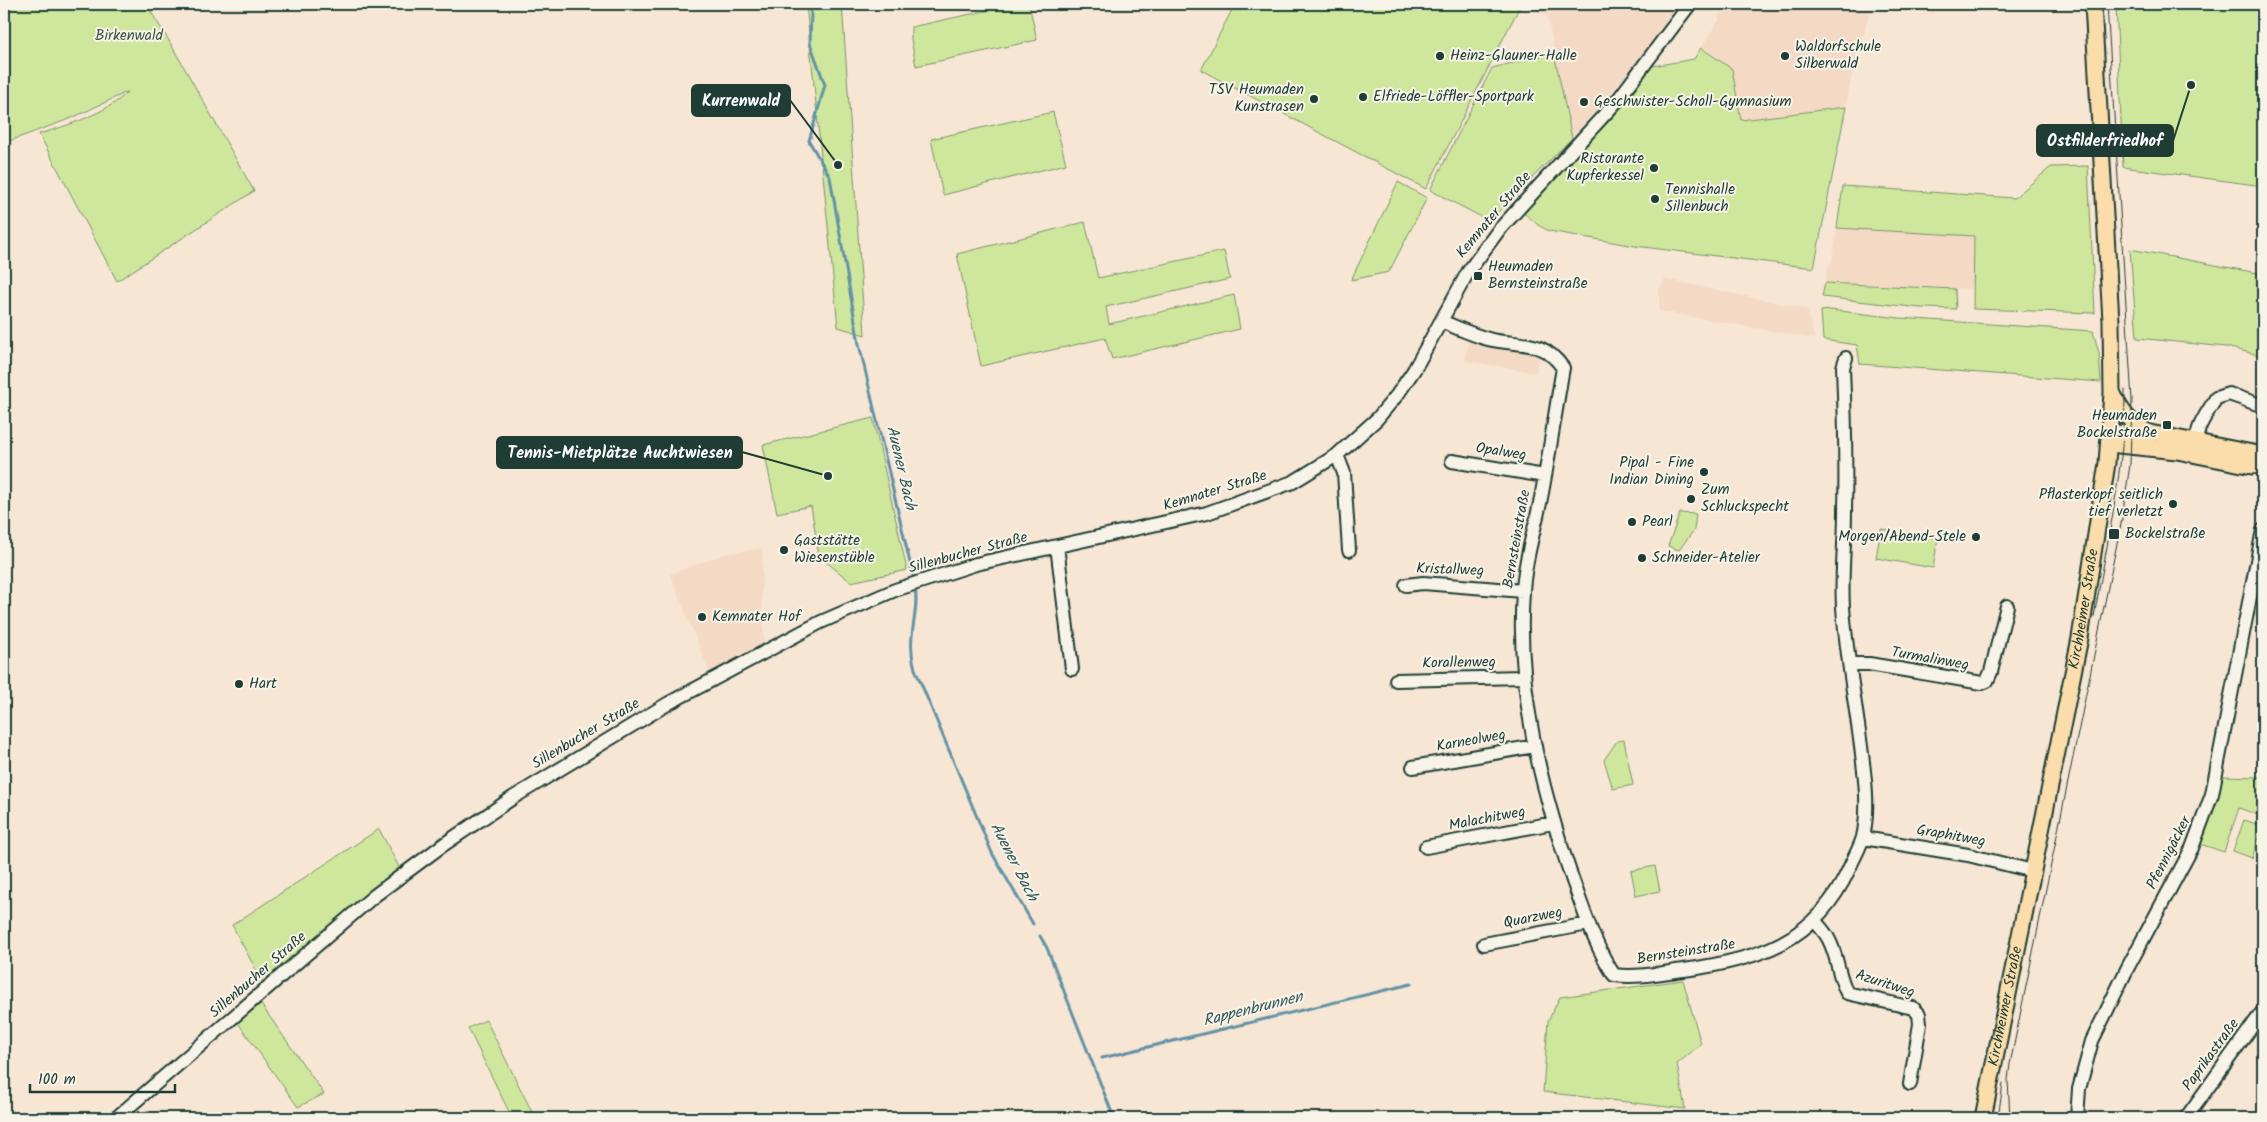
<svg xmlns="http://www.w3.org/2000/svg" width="2267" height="1122" font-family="Kalam,sans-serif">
<rect width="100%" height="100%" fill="#f8e6d5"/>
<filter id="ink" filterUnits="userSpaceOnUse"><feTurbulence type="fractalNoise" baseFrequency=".02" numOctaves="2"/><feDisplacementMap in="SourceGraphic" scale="10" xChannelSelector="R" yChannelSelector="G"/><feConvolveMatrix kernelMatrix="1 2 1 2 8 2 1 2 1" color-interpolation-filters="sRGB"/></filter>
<g filter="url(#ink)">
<!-- built -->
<path fill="#f4dac5" d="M1525,4H1679L1634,66L1572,138L1547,16L1524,5Z
M1769,4H1873L1854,64L1846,107L1741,120L1732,69L1701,48L1719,20L1718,14Z
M1837,228L1975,236L1973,289L1825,283L1828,267L1832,261Z
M1665,279L1807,309L1815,339L1659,311V289Z
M1468,342L1539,353L1536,373L1465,361Z
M763,548L762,595L764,645L710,674L670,574L724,554Z"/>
<!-- green -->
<path fill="#cfe79d" stroke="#779268" d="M4,4H146L168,39L254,191L117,281L39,134C64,127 110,112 127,92L72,118L4,143Z
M806,4H842L865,335L838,327Z
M1018,4H1029L1037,40L916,66L911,39V27Z
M1235,4H1521L1426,189L1201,70Z
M2116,4H2263V186L2123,167Z
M1701,48L1732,69L1741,120L1846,107L1814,268L1635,246L1549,231L1538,225L1524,213L1647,67L1694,59Z
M1554,53L1572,138L1489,221L1430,190L1492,68Z
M1053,112L1066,164L943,195L931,139Z
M2088,166L2095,313L1973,309L1974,236L1837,228L1843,186L2014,198L2051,167Z
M1398,182L1427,198L1389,272L1351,280Z
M1085,222L1098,278L1224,251L1230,279L1106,307L1109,324L1234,295L1240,329L1112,359L1105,338L981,366L957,254Z
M2130,249L2263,274V356L2226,347L2137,338Z
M1825,283L1955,289L1956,309L1921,308L1822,297Z
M1831,310L1900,318L2093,331L2099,353L2101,382L1860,364L1857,345L1823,340L1821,311Z
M873,418L907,570L851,582L819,556L811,506L777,513L763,445Z
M1680,513L1696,514L1694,530L1679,550L1668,546Z
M1881,529L1938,538L1933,568L1876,558Z
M1624,740L1633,785L1613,789L1604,760L1617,741Z
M2221,776L2263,777V817L2239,808L2224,852L2200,844L2218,795Z
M2244,820L2263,826L2252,858L2233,851Z
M379,829L400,869L336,920L263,983L232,925Z
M1655,866L1660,891L1636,896L1631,871Z
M1683,980L1701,1044L1677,1064L1685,1109L1543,1092L1548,1021L1560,997Z
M260,1003L324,1094L298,1107L238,1023Z
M486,1020L535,1118H512L468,1028Z"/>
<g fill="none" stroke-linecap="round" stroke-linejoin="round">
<!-- stream -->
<path stroke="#6293a5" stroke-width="3" d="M809,4L811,13L810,43L825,85L809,141L830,177L859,344L914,580
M915,586C920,617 905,635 915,669L992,853L1033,924
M1040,936L1047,948L1114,1118
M1102,1058L1411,984"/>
<defs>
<path id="minor" d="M1441,321C1458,328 1474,336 1492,340C1522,346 1543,339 1563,368C1555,413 1549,458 1540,503C1534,532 1524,563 1523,592C1516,690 1541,789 1573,881C1585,914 1595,946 1614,975C1638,978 1660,973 1684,970C1757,960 1816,942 1849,869C1853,859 1860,848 1863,837C1870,806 1864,770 1860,739C1854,695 1846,651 1843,607C1841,575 1845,544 1845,512C1846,464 1845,416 1843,367L1846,358
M2198,450C2192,431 2207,414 2216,398L2229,394L2263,406
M1337,455L1344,473L1349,550
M1452,461L1545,476
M1057,546L1072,669
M1406,585L1423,583L1523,591
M1850,664H1869L1982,683L1987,681L1991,672L2007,606
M1396,680L1523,677
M1413,767L1535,746
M1863,838L1968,855L2033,871
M1426,847L1553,823
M1815,921C1820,927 1826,933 1829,940C1838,957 1838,976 1847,993L1913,1008L1919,1014L1920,1024L1910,1084
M1484,944L1588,924
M116,1118L374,896L443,845L514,797L669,703L821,622L895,590L976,564L1207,513L1293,482L1337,455L1377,419L1397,395L1414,370L1468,272L1498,231L1617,101L1690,4
M2077,1118L2079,1089L2092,1041L2128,967L2192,848L2212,794L2263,530
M2186,1118L2263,1011"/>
<g id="major">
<path d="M2113,394C2122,413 2131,425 2150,433L2263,455"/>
<path d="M2109,433L2148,434"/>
<path d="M2109,444L2177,451L2252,466L2263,464"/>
<path id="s1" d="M1983,1118L2080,638L2107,463L2112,393L2111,321L2093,4"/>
</g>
</defs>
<!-- minor casing -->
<use href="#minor" stroke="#1f3d34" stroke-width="16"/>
<!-- major casing -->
<use href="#major" stroke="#1f3d34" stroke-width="19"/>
<!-- minor -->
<use href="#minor" stroke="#f7f3e8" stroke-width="12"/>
<!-- major -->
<use href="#major" stroke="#faddab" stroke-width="15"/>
<!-- tram -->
<path stroke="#1f3d34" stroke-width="1" d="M2094,617C2107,543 2125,466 2125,390
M1998,1118L2003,1084
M2010,1118L2008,1080L2010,1064L2122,519L2130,464L2132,400L2107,4"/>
</g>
</g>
<!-- markers -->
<g fill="#1f3d34" stroke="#f7f3e8" stroke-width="2">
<circle cx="1440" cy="56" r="5"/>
<circle cx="1785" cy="56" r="5"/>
<circle cx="1363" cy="97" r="5"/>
<circle cx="1314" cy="99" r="5"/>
<circle cx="1584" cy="102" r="5"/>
<circle cx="1654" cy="168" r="5"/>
<circle cx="1655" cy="199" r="5"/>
<rect x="1473" y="271" width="10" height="10" rx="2.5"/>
<rect x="2162" y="420" width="10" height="10" rx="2.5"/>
<circle cx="1704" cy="472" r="5"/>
<circle cx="1691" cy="499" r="5"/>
<circle cx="2173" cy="504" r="5"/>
<circle cx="1632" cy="522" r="5"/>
<rect x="2108" y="528" width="12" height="12" rx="2.5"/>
<circle cx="1976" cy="537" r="5"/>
<circle cx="784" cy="550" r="5"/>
<circle cx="1642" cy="558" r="5"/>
<circle cx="702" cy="617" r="5"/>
<circle cx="239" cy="684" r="5"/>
</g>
<g text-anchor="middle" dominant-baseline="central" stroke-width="4" stroke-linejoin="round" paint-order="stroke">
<!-- park labels -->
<g font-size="15" fill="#395644" stroke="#f7f3e8">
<text x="129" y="36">Birkenwald</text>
</g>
<!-- poi labels -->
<g font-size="15" fill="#1f3d34" stroke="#f7f3e8" text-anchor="start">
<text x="1795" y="47">Waldorfschule<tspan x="1795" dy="17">Silberwald</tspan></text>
<text x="1450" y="56">Heinz-Glauner-Halle</text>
<text x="1304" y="90" text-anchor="end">TSV Heumaden<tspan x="1304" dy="17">Kunstrasen</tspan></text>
<text x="1373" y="97">Elfriede-Löffler-Sportpark</text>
<text x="1594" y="102">Geschwister-Scholl-Gymnasium</text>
<text x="1644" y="159" text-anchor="end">Ristorante<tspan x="1644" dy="17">Kupferkessel</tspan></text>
<text x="1665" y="190">Tennishalle<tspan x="1665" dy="17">Sillenbuch</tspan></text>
<text x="1488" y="267">Heumaden<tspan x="1488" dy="17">Bernsteinstraße</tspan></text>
<text x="2157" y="416" text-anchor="end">Heumaden<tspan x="2157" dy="17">Bockelstraße</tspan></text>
<text x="1694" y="463" text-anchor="end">Pipal - Fine<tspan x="1694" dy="17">Indian Dining</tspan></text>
<text x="1701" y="490">Zum<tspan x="1701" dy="17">Schluckspecht</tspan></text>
<text x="2163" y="495" text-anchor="end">Pflasterkopf seitlich<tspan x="2163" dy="17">tief verletzt</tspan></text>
<text x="1642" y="522">Pearl</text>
<text x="2125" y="534">Bockelstraße</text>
<text x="1966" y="537" text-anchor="end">Morgen/Abend-Stele</text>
<text x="794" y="541">Gaststätte<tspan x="794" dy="17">Wiesenstüble</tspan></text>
<text x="1652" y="558">Schneider-Atelier</text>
<text x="712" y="617">Kemnater Hof</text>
<text x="249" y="684">Hart</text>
</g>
<!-- street labels -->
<g font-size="15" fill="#1f3d34" stroke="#f7f3e8">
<text transform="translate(1494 215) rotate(-50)">Kemnater Straße</text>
<text transform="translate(1501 452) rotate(9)">Opalweg</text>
<text transform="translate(1215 491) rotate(-17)">Kemnater Straße</text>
<text transform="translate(1517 539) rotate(-80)">Bernsteinstraße</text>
<text transform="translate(968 553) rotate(-15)">Sillenbucher Straße</text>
<text transform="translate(1450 570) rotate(2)">Kristallweg</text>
<text stroke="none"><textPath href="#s1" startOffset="519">Kirchheimer Straße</textPath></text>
<text transform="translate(1930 659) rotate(10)">Turmalinweg</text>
<text transform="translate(1459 663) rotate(-1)">Korallenweg</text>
<text transform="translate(586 734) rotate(-31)">Sillenbucher Straße</text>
<text transform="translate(1471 741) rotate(-10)">Karneolweg</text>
<text transform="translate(1487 819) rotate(-11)">Malachitweg</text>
<text transform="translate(1951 836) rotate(10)">Graphitweg</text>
<text transform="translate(2169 853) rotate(-63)">Pfennigäcker</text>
<text transform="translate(1533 918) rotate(-11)">Quarzweg</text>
<text transform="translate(1686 952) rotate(-9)">Bernsteinstraße</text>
<text transform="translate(258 975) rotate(-41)">Sillenbucher Straße</text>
<text transform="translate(1885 984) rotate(18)">Azuritweg</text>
<text stroke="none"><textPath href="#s1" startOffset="114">Kirchheimer Straße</textPath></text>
<text transform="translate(2211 1055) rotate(-54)">Paprikastraße</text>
</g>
<!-- water labels -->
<g font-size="16" font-style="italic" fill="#355a5a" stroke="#f7f3e8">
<text transform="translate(901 468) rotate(77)">Auener Bach</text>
<text transform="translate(1014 862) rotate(63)">Auener Bach</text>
<text transform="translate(1253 1009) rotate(-14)">Rappenbrunnen</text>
</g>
</g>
<!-- callouts -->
<path fill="none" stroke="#1f3d34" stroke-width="2" d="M838 165L790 100M2191 85L2173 141M828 476L742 452"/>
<g fill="#1f3d34" stroke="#f7f3e8" stroke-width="2">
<circle cx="838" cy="165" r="5"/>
<circle cx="2191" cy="85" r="5"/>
<circle cx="828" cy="476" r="5"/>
</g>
<g fill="#1f3d34" stroke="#1f3d34" stroke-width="2">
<rect x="692" y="85" width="98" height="31" rx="5"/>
<rect x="2037" y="125" width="136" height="31" rx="5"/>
<rect x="497" y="437" width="245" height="31" rx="5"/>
</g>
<g font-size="16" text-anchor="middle" font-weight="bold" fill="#fff">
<text x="741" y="106">Kurrenwald</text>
<text x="2105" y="146">Ostfilderfriedhof</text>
<text x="620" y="458">Tennis-Mietplätze Auchtwiesen</text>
</g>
<!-- margin -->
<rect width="2267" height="1122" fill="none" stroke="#f7f3e8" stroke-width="20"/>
<rect x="10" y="10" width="2247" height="1102" fill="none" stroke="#1f3d34" stroke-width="2" filter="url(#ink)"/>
<!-- scale -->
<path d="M30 1084v8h145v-8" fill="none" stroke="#1f3d34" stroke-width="2.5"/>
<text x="38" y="1084" font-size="15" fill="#1f3d34" stroke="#f7f3e8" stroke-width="4" paint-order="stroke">100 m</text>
</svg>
